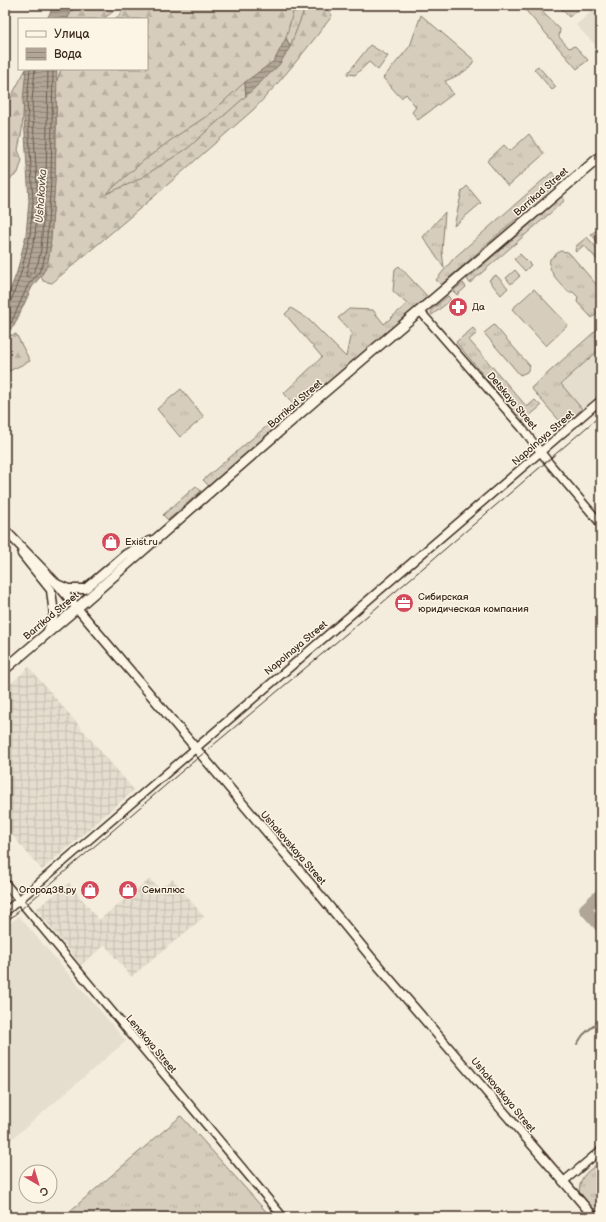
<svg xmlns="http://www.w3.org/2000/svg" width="606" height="1222" font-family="'Balsamiq Sans',sans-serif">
<defs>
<pattern id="industrial-grid" width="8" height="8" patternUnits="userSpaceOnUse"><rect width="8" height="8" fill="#e5ddce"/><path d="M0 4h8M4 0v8" fill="none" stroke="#c5beb0"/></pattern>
<pattern id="grass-tufts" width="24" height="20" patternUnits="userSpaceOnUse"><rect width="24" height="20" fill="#d6cdbd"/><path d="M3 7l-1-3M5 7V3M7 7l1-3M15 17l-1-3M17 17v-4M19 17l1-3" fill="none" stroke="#b9b0a2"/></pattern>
<pattern id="forest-firs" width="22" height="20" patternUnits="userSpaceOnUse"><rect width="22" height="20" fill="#d6cdbd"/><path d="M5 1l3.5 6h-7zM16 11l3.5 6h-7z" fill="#b9b0a2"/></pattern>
<pattern id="wetland-marsh" width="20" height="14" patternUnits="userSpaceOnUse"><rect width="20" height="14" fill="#d6cdbd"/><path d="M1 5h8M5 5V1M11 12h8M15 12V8" fill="none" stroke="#b9b0a2"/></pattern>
<pattern id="water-rules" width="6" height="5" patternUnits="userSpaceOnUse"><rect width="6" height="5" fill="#b0a596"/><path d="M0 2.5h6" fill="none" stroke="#90877a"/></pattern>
</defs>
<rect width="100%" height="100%" fill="#f4eddd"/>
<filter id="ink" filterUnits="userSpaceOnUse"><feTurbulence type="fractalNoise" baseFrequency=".025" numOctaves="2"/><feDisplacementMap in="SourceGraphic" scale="8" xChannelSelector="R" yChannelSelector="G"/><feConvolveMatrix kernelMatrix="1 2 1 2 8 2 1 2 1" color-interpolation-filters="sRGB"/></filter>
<g filter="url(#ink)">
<!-- built -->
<path fill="#e5ddce" d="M599,5H601V51L576,25Z
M601,326V392L564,426L531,388Z
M19,916L126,1041L5,1145V928Z"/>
<!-- industrial -->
<path fill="url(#industrial-grid)" d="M29,667L134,790L42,870L5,827V689Z
M150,879L159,889L173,879L204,917L131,977L105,945L81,965L36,909L69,883L99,920Z"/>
<!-- grass -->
<path fill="url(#grass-tufts)" stroke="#887c6e" d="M521,5H535L560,29L559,37L569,48L575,46L588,60L577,69Z
M558,5H583L569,17Z
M421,15L474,60C470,71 455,77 445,81L453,94L418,120L412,112L416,107L406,94L401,98L383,78L410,46Z
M370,45L388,56L378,70L369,62L355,75L347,74Z
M538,66L556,87L552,90L534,69Z
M529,134L544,154L508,186L487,161L504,145L510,151Z
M552,172L559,181L441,285L436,280L454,258Z
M467,186L481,203L454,226L462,191Z
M563,195L564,201L470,283L467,279Z
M445,212L442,251L444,268L423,237Z
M597,230L601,233V246L591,234Z
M587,237L601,253V264L584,245L576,252L575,251L576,246Z
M560,251L568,252L571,255L601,290V310L592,318L577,302L578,297L573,292H568C560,282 547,273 550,259Z
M520,254L531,265L525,271L514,259Z
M399,266L428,297L209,486L203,480L293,404L284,393L322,357L285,314L291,308L308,319L346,357L351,332L338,318L349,309L373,310L384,324L407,304L393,291L395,269Z
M515,270L520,276L511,284L506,278Z
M496,275L508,288L501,295L491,283L489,280Z
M463,283L466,287L457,295L453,291Z
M448,296L451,300L432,315L431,313L432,309Z
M494,325L530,366L527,372L520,375L484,333Z
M601,326V348L561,384L582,409L564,426L531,388Z
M473,328L477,333L469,340L527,407L535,400L541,406L522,422L456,342Z
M181,389L204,417L180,437L157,409Z
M196,486L201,491L168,520L163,515Z
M181,1116L271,1217H63Z
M601,1161V1217L579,1192C580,1174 588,1172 601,1161Z"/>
<!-- forest -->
<path fill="url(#forest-firs)" stroke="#887c6e" d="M75,5H118L114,11L103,19H67Z
M126,5H327L332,16C307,49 281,81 253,110L150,200L52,283L43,281L41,276C52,256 51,234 53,211C56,168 57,126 56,83L61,69H147V19H114L120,15Z
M26,69L22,130L18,150L22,160L18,173L5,183V113L14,91Z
M16,334L30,361L5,373V337Z"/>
<!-- wetland -->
<path fill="url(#wetland-marsh)" stroke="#887c6e" d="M295,5H306L290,47L286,38Z
M245,82L246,96L188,148L136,181L106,194L143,161L175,137L210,114Z"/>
<!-- pitch -->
<path fill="#d6cdbd" stroke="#887c6e" d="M534,289L568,325L546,346L512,309Z"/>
<!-- water -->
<path fill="url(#water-rules)" stroke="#817466" d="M54,5H75L67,19H47Z
M286,38L290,47L279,65L246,96L245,82L274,61Z
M26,69H57L55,181L50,251L47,266L41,276L32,287L14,326L5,334V304L17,272L26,235L29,201L23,101Z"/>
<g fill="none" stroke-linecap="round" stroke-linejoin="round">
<!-- shore -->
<path stroke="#6a5b4e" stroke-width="1" d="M35,69L32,101L38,202L35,236L26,275L27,277L34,271L38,263L41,249L46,180L48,69
M5,305L8,304L11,301L21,273L30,235L33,201L27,101L30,69
M5,329L11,323L28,285L38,274L43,264L46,250L51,181L53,69"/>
<!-- stream -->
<path stroke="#817466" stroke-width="2" d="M577,1044L583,1035L601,1019"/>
<!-- river -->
<path stroke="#b0a596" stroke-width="12" d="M601,894L585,909L601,927"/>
<defs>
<path id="tertiary" d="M420,311L522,428L550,464L601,524
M5,883L283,1217
M5,912L601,400
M563,1182L601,1150"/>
<path id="secondary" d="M5,530L58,585L77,608L315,889L375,962L594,1217
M22,554L51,590L54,615L47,633
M59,585L68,589H85L126,554L150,541"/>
<path id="primary" d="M5,669L77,608L321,395L601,156"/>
</defs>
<!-- tertiary casing -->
<use href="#tertiary" stroke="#3b2a1e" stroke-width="10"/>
<!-- secondary casing -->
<use href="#secondary" stroke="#3b2a1e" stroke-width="11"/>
<!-- primary casing -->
<use href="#primary" stroke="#3b2a1e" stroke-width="12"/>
<!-- tertiary -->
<use href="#tertiary" stroke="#fcf5e5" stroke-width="7"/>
<!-- secondary -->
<use href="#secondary" stroke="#fcf5e5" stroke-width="8"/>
<!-- primary -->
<use href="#primary" stroke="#fcf5e5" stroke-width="9"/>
<!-- tram -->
<path stroke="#3b2a1e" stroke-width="1" d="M5,923L181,772L346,634L601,415"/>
</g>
</g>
<!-- icons -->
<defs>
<symbol id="pharmacy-disc" viewBox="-11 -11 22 22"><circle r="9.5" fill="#d1495b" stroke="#fcf5e5"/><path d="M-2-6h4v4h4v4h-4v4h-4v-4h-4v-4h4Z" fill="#fff"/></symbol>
<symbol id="shop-disc" viewBox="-11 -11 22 22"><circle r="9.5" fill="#d1495b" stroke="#fcf5e5"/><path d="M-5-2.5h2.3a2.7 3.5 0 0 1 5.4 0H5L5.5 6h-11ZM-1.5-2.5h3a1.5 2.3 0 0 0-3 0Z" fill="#fff"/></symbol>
<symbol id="office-disc" viewBox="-11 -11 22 22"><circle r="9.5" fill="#d1495b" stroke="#fcf5e5"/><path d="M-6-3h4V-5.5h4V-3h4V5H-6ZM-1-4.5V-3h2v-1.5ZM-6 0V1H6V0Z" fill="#fff"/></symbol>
</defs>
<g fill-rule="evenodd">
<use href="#pharmacy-disc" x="447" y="296" width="22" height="22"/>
<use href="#shop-disc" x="100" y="531" width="22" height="22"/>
<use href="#office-disc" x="393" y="592" width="22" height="22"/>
<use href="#shop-disc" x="79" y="879" width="22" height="22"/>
<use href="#shop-disc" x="117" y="879" width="22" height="22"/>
</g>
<g text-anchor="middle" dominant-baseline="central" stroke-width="3" stroke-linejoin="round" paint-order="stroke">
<!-- street labels -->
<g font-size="10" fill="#3b2a1e" stroke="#fcf5e5">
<text transform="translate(541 192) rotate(-41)">Barrikad Street</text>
<text transform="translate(512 401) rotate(50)">Detskaya Street</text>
<text transform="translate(295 404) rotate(-41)">Barrikad Street</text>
<text transform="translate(543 438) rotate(-41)">Napolnaya Street</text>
<text transform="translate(51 616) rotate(-40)">Barrikad Street</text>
<text transform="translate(296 648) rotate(-40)">Napolnaya Street</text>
<text transform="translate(293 848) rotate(49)">Ushakovskaya Street</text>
<text transform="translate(151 1044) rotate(50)">Lenskaya Street</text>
<text transform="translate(503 1095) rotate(50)">Ushakovskaya Street</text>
</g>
<!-- poi labels -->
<g font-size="10" fill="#3b2a1e" stroke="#fcf5e5" text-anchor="start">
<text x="472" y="307">Да</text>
<text x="125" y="542">Exist.ru</text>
<text x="418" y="597">Сибирская<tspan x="418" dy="12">юридическая компания</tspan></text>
<text x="76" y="890" text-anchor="end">Огород38.ру</text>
<text x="142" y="890">Семплюс</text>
</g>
<!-- water labels -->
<g font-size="11" font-style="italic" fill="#645548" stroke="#fcf5e5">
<text transform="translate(41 196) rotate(-86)">Ushakovka</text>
</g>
</g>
<!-- margin -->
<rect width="606" height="1222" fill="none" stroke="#fcf5e5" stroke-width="20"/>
<rect x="10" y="10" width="586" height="1202" fill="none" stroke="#3b2a1e" stroke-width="1.5" filter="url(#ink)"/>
<!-- legend -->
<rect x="18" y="18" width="130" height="52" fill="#fcf5e5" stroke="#afa495"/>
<rect x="26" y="31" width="20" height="6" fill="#fcf5e5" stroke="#afa495"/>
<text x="54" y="38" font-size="12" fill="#3b2a1e">Улица</text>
<rect x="26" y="48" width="20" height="12" fill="url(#water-rules)" stroke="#afa495"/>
<text x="54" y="58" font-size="12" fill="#3b2a1e">Вода</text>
<!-- north arrow -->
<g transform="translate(38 1184) rotate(142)"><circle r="19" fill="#fcf5e5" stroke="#afa495"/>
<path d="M0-3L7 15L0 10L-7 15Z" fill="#d1495b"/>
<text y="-6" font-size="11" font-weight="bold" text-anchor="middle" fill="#3b2a1e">С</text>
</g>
</svg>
